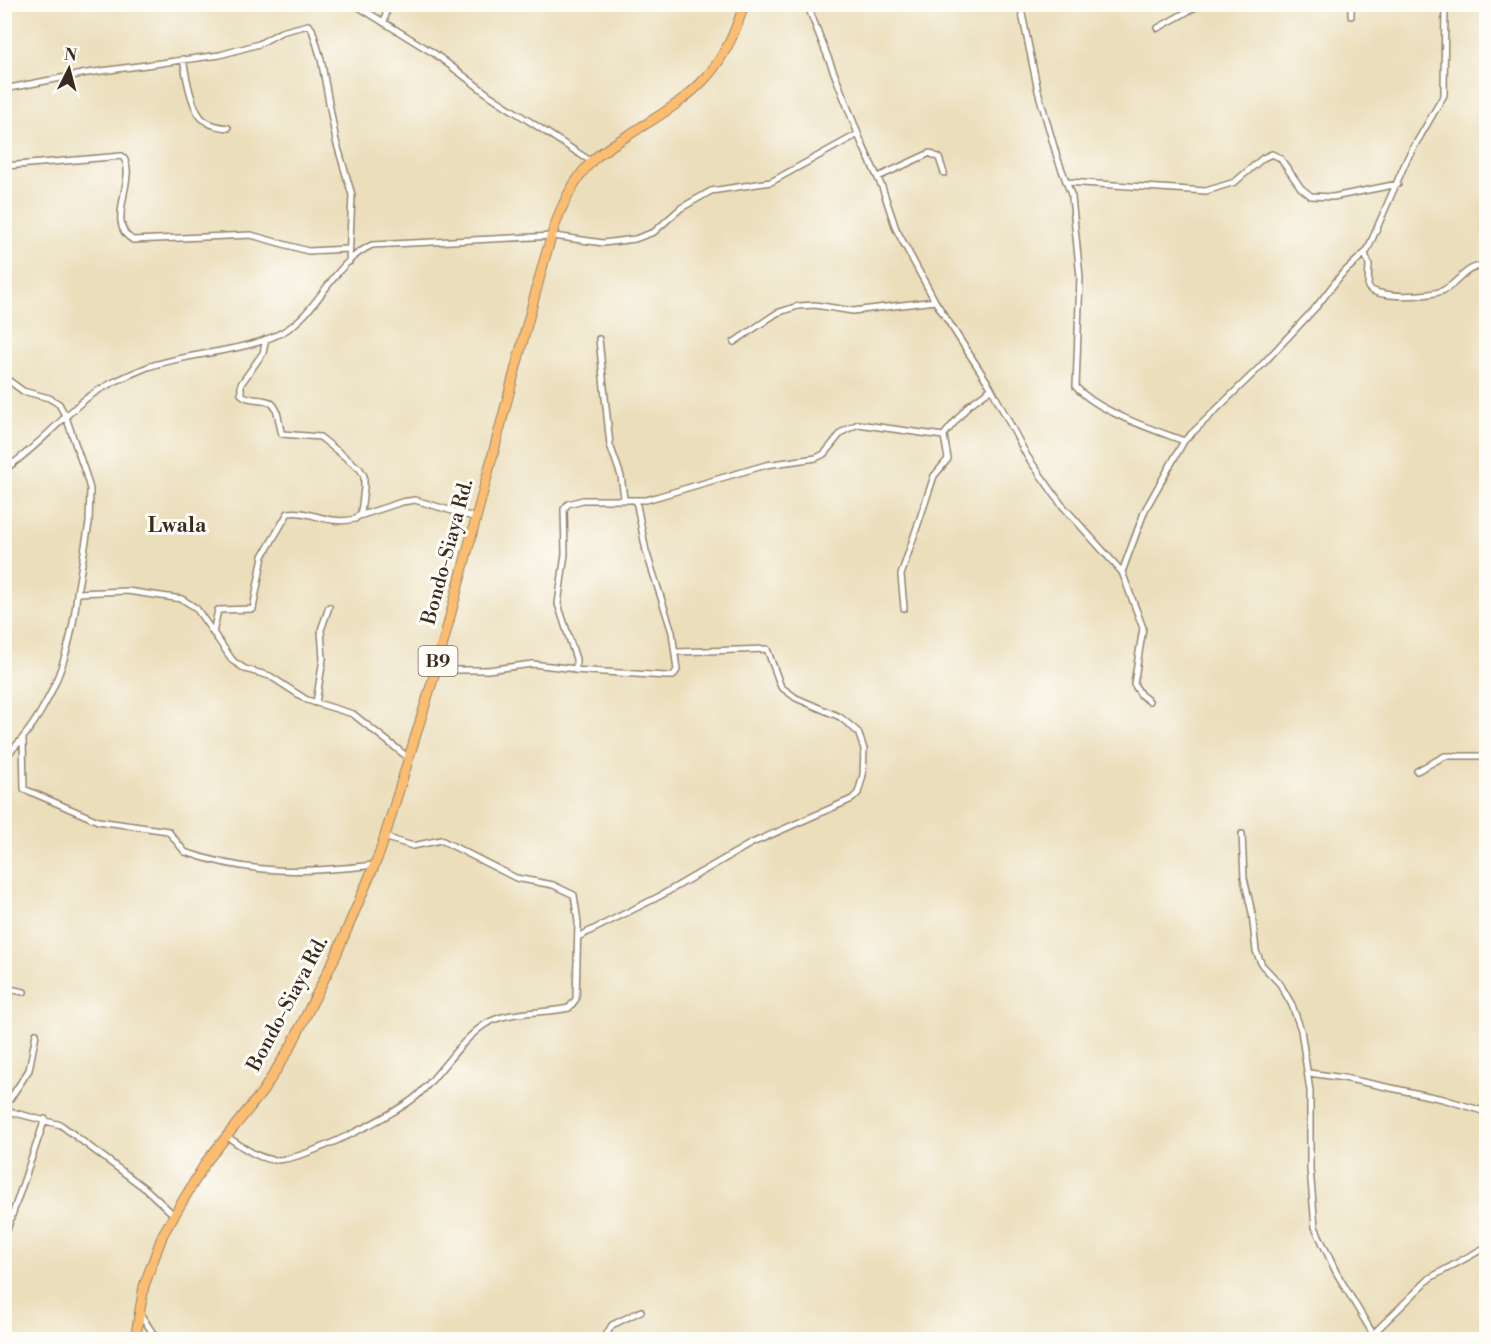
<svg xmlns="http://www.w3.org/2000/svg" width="1491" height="1344" font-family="'Libre Bodoni',serif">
<rect width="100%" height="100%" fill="#fdfcf7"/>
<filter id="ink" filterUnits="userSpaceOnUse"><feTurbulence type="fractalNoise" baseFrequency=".0167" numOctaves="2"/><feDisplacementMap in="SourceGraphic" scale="12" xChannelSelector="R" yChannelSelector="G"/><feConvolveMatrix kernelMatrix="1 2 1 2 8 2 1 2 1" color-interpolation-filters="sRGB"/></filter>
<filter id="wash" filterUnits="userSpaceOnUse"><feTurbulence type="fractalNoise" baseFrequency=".008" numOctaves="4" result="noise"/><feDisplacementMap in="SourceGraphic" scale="24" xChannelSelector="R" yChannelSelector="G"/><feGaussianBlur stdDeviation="1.35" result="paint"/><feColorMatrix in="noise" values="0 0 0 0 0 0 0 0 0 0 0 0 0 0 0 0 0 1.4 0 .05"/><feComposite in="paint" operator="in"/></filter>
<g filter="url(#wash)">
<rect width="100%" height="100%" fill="#ebdebb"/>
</g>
<g filter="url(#ink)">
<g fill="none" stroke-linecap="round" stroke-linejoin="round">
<defs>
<path id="minor" d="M354,4L435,54L489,95L592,162
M807,4L862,144L882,187L896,229L935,301L990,386L1027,456L1061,504L1122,572
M1020,4L1038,91L1057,157L1072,197L1080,277L1076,387C1099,412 1152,429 1184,441
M1351,16V4
M384,23L388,4
M1158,28L1201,4
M183,59C186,74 191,112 205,121C212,126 220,127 228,128
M4,89L87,73L220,55L259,44L281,32L308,25L312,29L321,59L336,141L352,195L349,262
M6,166L122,156C140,174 103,224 133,240L251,235L308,251L348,249
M878,177L930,153L939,158L944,173
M1067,182L1206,191L1235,182L1263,158L1272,154L1280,158L1301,188L1311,196L1333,197L1398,184
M1365,254L1369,264L1368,287C1376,299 1431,297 1444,290C1461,281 1465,265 1486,266
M599,339L610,445L621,476L624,498
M734,342L777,313L798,306L815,305L853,311L935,301
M4,377L23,391L49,398L59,404L66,417L86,475L90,489L89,523L77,593L127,591L182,599L196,608L233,661L245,669L270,676L307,700L353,714L410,759
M4,470C34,450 56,424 83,401C102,386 126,376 148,367C187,353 245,352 281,333C319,313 332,263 372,245L554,236L603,243L635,239L654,232L681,208L711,191L771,182L858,134
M359,516L402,502L415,500L476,518
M904,608L901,575L934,476L948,459L944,436
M213,633L218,610L253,609L263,556L288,513C308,509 328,526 355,519L361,513L364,488V476L360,469L320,437L282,434C279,426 279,417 276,409C269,394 251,404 241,394V384L263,353L266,339
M437,666L455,670H488L532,664L576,669V659L558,604L565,554L564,509L568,504L583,500H646L766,465L816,458L824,454L842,432L858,424L943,436L969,405L991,389
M574,670L666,676H673L677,670L672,632L646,551L636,500
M1149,701L1141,695L1134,684L1143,628L1122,572L1145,510L1184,441L1260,367L1317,306L1341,275L1367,251L1407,159L1444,95L1445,4
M316,703L323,659L321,630L329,607
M23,739L24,789L98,821L168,831L185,852C253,875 305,873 374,865
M4,758C49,716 72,653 77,593
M1417,771L1445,756H1486
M1242,834L1244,878L1252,913L1256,951L1262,965L1280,984L1292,1005L1301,1030L1310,1091V1169L1315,1227L1336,1272L1373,1334
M578,937L660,896L750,844L852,799L858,793L863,775L864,749L858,732L840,717L796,698L781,687L767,649L676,652
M4,988L24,992
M1309,1073L1344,1078L1443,1099L1486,1112
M4,1108L29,1070L36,1034
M4,1110L61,1125L147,1190L174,1215
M226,1136C240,1145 257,1159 275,1160C303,1161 397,1114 418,1095C441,1073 458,1043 484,1025C506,1010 543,1014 569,1008L576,999L578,922L574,895L553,885L516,878L441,840L413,846L384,837
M7,1230L45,1119
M141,1315L154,1335L153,1340
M603,1340L612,1325L641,1311
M1370,1340L1373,1334L1430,1278L1486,1247"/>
<path id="trunk" d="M135,1340L144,1286L163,1234L206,1162L263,1091L291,1046L336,955L380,852L437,666L541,272C552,233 562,192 592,161C606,147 625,138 641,127C697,93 725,69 744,4"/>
</defs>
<!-- minor casing -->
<use href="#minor" stroke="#93846c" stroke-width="8"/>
<!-- trunk casing -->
<use href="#trunk" stroke="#93846c" stroke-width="11"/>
<!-- minor -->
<use href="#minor" stroke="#fff" stroke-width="5"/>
<!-- trunk -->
<use href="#trunk" stroke="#fcbd6f" stroke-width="9"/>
</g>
</g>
<g text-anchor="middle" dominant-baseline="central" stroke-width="6" stroke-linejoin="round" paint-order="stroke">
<!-- shield labels -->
<rect fill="#fdfcf7" stroke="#75695f" stroke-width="1.5" x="418.5" y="646" width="39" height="30" rx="4.5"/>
<g font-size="18" font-weight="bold" fill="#3b2a1e">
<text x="438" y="661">B9</text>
</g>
<!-- street labels -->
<g font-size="20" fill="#3b2a1e" stroke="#fdfcf7">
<text transform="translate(448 552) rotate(-75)">Bondo-Siaya Rd.</text>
<text transform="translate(288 1004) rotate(-62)">Bondo-Siaya Rd.</text>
</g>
<!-- neighbourhood labels -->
<g font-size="21" font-weight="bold" fill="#3b2a1e" stroke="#fdfcf7">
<text x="177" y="526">Lwala</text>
</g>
</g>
<!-- margin -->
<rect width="1491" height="1344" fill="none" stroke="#fdfcf7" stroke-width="24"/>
<!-- north arrow -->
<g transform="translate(69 69) rotate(6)" stroke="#fdfcf7" stroke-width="4.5" paint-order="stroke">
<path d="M0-4.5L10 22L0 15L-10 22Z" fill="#3b2a1e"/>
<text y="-9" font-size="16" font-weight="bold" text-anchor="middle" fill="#3b2a1e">N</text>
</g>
</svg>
